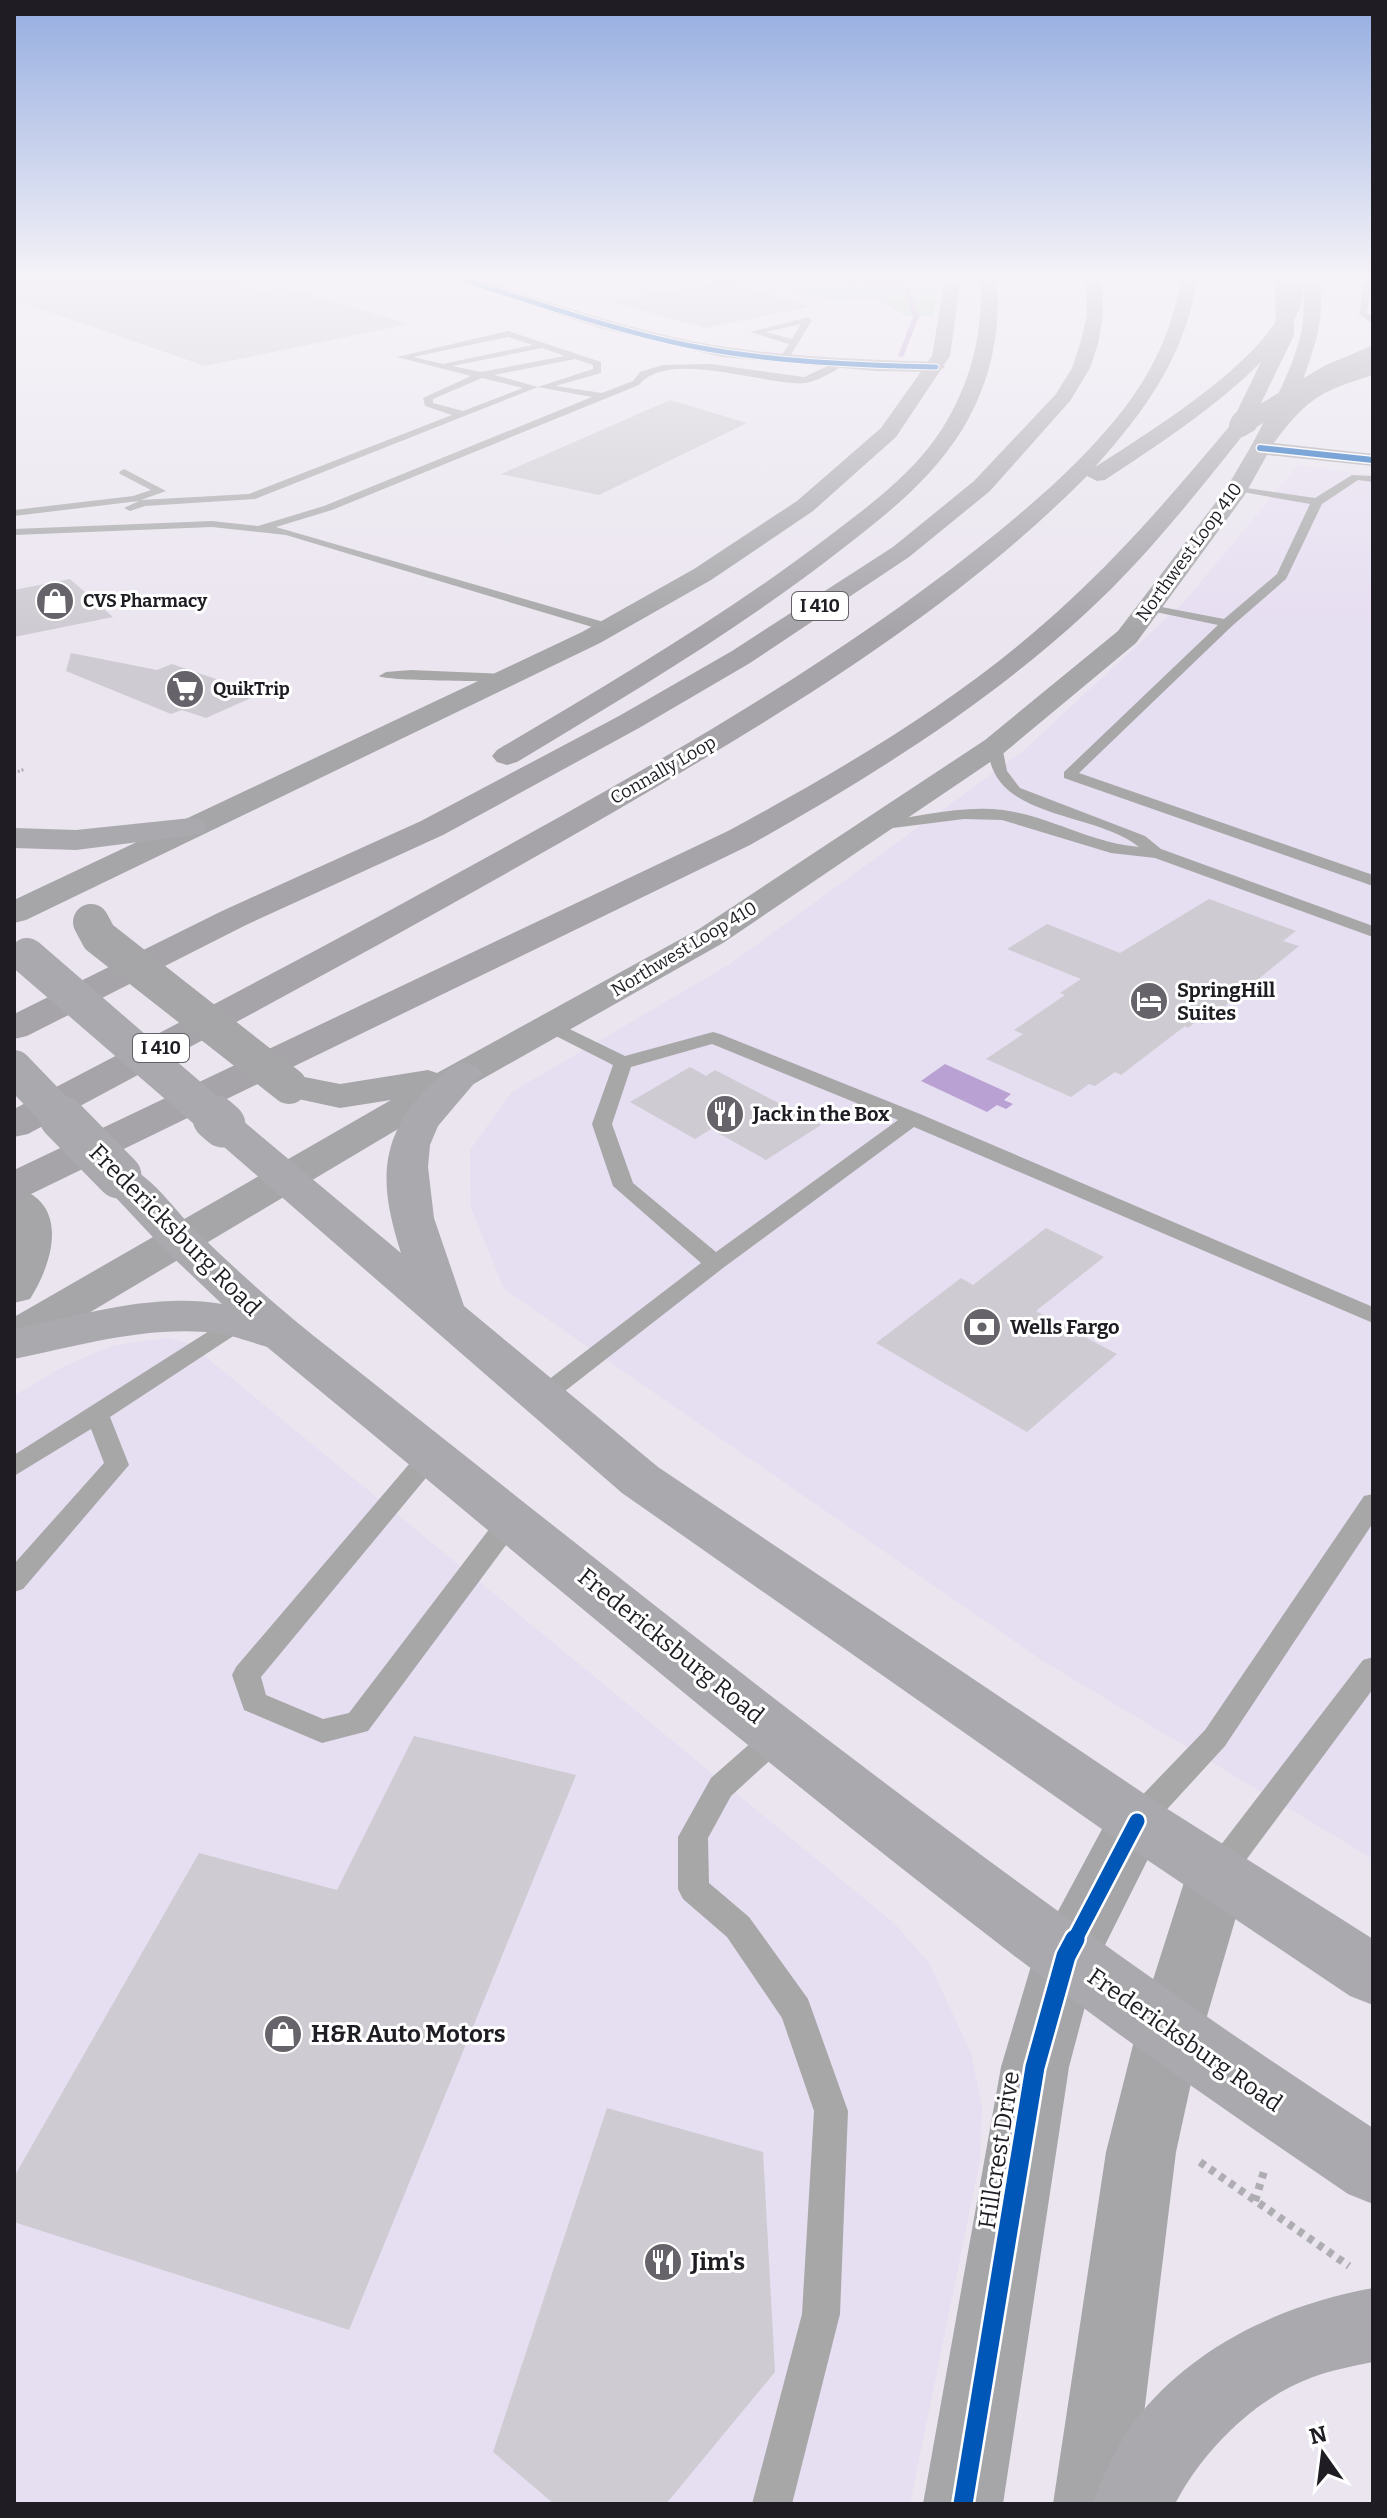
<svg xmlns="http://www.w3.org/2000/svg" width="1387" height="2518" font-family="Bitter,serif">
<rect width="100%" height="100%" fill="#eae5ef"/>
<!-- built -->
<path fill="#e6def1" d="M1298,465L1373,475V1859L1043,1661L504,1289L471,1208L470,1150L512,1092L730,964L1022,752L1184,602Z
M168,1338L189,1343L894,1923L929,1963L971,2053L982,2107L980,2160L910,2504H14V1396L57,1370L94,1353L115,1345Z"/>
<!-- green -->
<path fill="#b2d7c2" d="M938,279L934,316H906L877,299L834,301L739,279Z"/>
<!-- water -->
<path fill="#b9a2d3" d="M945,1064L1011,1094L1004,1100L1013,1104L1006,1109L997,1105L987,1112L921,1081Z"/>
<g fill="none" stroke-linecap="round" stroke-linejoin="round">
<!-- stream -->
<path fill="#b9a2d3" fill-rule="evenodd" d="M853,279L935,291L910,290L919,317L903,357L898,356L913,317L905,289L835,279Z"/>
</g>
<!-- building -->
<path fill="#cecbd2" d="M14,280H226L264,291L283,287L409,324L205,366L14,300Z
M725,281L810,307L704,328L609,301Z
M670,400L747,423L599,495L501,474Z
M70,579L113,617L14,637V590Z
M71,653L157,670L172,664L260,694L206,718L182,710L171,714L66,671Z
M1209,899L1296,931L1283,941L1299,946L1203,1024L1197,1021L1188,1028L1185,1026L1121,1075L1115,1072L1095,1086L1089,1084L1071,1097L986,1059L1023,1034L1014,1030L1065,995L1060,993L1081,979L1007,949L1047,924L1120,953Z
M690,1067L706,1076L715,1070L821,1125L766,1160L711,1129L695,1139L630,1102Z
M1046,1228L1104,1257L1036,1311L1117,1354L1027,1432L876,1343L961,1278L973,1285Z
M414,1736L576,1775L349,2330L14,2222V2177L199,1853L337,1890Z
M607,2108L763,2152L775,2372L666,2504H554L493,2452Z"/>
<g fill="none" stroke-linecap="round" stroke-linejoin="round">
<!-- path-far1 -->
<path stroke="#aeaeb2" stroke-width="3" stroke-dasharray="2 2" stroke-linecap="butt" d="M14,773L25,769"/>
<!-- path -->
<path stroke="#aeaeb2" stroke-width="8" stroke-dasharray="6 6" stroke-linecap="butt" d="M1200,2162L1349,2266
M1255,2201L1265,2168"/>
<!-- lane -->
<path fill="#a7a7a8" fill-rule="evenodd" d="M1364,279H1372L1367,313L1373,317V324L1359,314Z
M808,317L812,320L787,361L779,359L789,344L750,332ZM801,324L792,339L765,332Z
M508,331L601,362V373L555,386L602,393L633,381L640,372L663,365L711,364L804,377L837,362L845,364C835,371 816,382 805,383C765,386 668,348 639,385L332,510L276,527L614,625L615,628L609,632L286,535L212,527L14,535V529L212,521L258,526L324,506L592,397L538,387L255,499L145,506L130,511L124,508L139,501L14,516V510L133,496L151,490L120,474L119,472L124,469L166,491L141,500L249,494L452,415L425,406L423,398L471,376L397,357ZM508,337L533,345L443,364L413,357ZM542,348L565,356L481,372L452,366ZM575,359L593,365V369L538,387L494,375ZM482,378L523,388L463,411L433,403V399Z
M1352,475L1373,476V482L1358,480L1322,504L1286,579L1232,626L1079,773L1373,875V886L1064,778V772L1218,625L1146,610V604L1224,619L1277,574L1310,504L1237,491L1232,488L1233,486L1315,498Z
M411,670L506,674L513,678L506,682C487,681 386,681 379,676L386,672Z
M995,742L1002,746L1007,771L1020,788L1145,836L1161,849L1373,926V937L1155,858L1111,853L1002,820L964,819L869,831L867,828L875,823C916,817 961,805 1003,810C1049,816 1091,843 1139,847C1094,810 990,821 988,746Z
M551,1020L625,1056L713,1032L720,1034L920,1114L1373,1307V1323L914,1127L723,1268L551,1402L543,1404L535,1402L531,1396L535,1390L701,1263L613,1186L592,1124L613,1065L544,1030L542,1026ZM712,1044L898,1120L716,1252L633,1183L612,1124L631,1067Z
M236,1316L244,1319L247,1324L244,1329L110,1417L129,1465L23,1589L14,1592V1564L104,1463L91,1429L14,1476V1455L228,1319Z
M431,1446L440,1449L443,1455L440,1461L261,1677L266,1695L323,1719L349,1713L503,1511L512,1509L521,1511L525,1518L521,1525L368,1731L322,1743L244,1710L232,1675L236,1667L422,1449Z
M1373,1494V1523L1225,1746L1148,1830L1137,1834L1126,1830L1122,1821L1126,1812L1205,1730L1364,1496Z
M1373,1657V1689L1229,1883L1218,1887L1207,1883L1203,1873L1207,1863L1363,1660Z
M780,1722L790,1726L794,1734L790,1742L731,1796L708,1838L709,1883L749,1917L808,1999L848,2111L840,2314L792,2504H752L802,2314L814,2111L782,2018L727,1937L683,1899L678,1889V1837L711,1778L770,1726Z"/>
<!-- street -->
<path fill="#a7a7a8" fill-rule="evenodd" d="M453,279H479C549,302 619,326 691,341C772,357 854,359 936,362L945,367L936,372L875,371L722,357L599,328Z"/>
<!-- secondary -->
<path fill="#a6a6a9" fill-rule="evenodd" d="M945,279H961L950,356L896,437L813,511L711,580L600,643L26,920L14,923V900L582,632L694,569L797,501L881,428L932,356Z
M1373,363V375C1319,392 1308,398 1274,443L1373,454V466L1267,455L1244,496L1136,643L1005,752L723,943L477,1082L30,1348L14,1352V1317L391,1100L340,1108L275,1094L269,1086L275,1078L289,1074L340,1084L428,1070L437,1073L699,929L985,740L1118,631L1226,489L1250,448L1287,400L1319,380Z
M14,1187C71,1202 53,1263 30,1299L14,1303Z
M1137,1795L1158,1803L1167,1821L1097,1961L1069,2067L1003,2504H923L1001,2067L1034,1956L1116,1803Z
M1218,1846L1240,1854L1249,1873L1202,2033L1176,2152L1133,2504H1053L1106,2152L1136,2033L1187,1873L1196,1854Z"/>
<!-- primary -->
<path fill="#aaaaae" fill-rule="evenodd" d="M191,818L202,820L207,827L202,834L76,850L14,848V828L76,830Z
M463,1062L477,1066L482,1074L438,1126L430,1145L428,1167L434,1218L464,1306L658,1467L1158,1803L1373,1939V2005L1350,1996L1116,1839L622,1493L209,1134L203,1125L209,1116L223,1113L237,1116L401,1253C381,1190 376,1143 424,1091C437,1079 446,1067 463,1062Z
M119,1164C150,1171 173,1209 195,1230C239,1273 285,1314 333,1351C673,1620 1009,1892 1373,2128V2204L1348,2194C1253,2129 1158,2064 1066,1995C792,1789 532,1565 267,1347C247,1341 227,1333 206,1332C141,1327 77,1346 14,1359V1329C81,1315 154,1292 222,1304L164,1249L104,1185L98,1176L104,1167Z
M1373,2288V2362C1353,2366 1332,2370 1313,2377C1255,2398 1203,2450 1175,2504H1092C1105,2473 1119,2439 1141,2413C1199,2343 1285,2304 1373,2288Z"/>
<!-- highway -->
<path fill="#a6a4a8" fill-rule="evenodd" d="M981,279H997C1001,334 990,384 962,430C931,480 887,514 842,549C740,629 628,695 517,762L507,765L497,762L492,756L497,750C610,683 723,617 828,537C870,505 913,474 942,429C971,383 983,334 981,279Z
M1086,279H1102L1103,316L1098,344L1090,368L1070,401L990,491L909,557L750,663L639,728L443,835L246,925L27,1036L14,1039V1014L222,911L421,821L619,716L732,651L893,547L974,481L1056,394L1072,368L1080,344L1087,316Z
M1181,279H1197C1186,355 1145,411 1095,467C1148,433 1256,366 1282,310C1286,301 1287,289 1288,279H1304C1303,289 1303,301 1299,310C1270,374 1163,441 1105,480L1097,481L1087,476C950,614 778,716 612,813C420,924 224,1029 28,1134L14,1137V1109C214,1005 413,900 609,789C737,716 863,639 978,548C1032,505 1084,461 1126,406C1155,367 1173,327 1181,279Z
M1306,279L1320,282C1321,297 1322,311 1319,326C1316,349 1281,449 1260,454L1253,452L1250,448C1270,410 1293,371 1302,329C1305,313 1302,294 1306,279Z
M1240,420L1250,426L1247,430C1197,493 1145,559 1086,613C985,706 869,778 750,845L29,1195L14,1199V1170L728,831C848,766 969,695 1069,601C1129,546 1181,484 1233,422Z"/>
<!-- secondary-bridge -->
<path stroke="#a6a6a9" stroke-width="36" d="M91,922L99,937L289,1086"/>
<!-- primary-bridge-far1 -->
<path stroke="#aaaaae" stroke-width="36" d="M27,956L217,1120
M14,1068L64,1120"/>
<!-- primary-bridge -->
<path stroke="#aaaaae" stroke-width="45" d="M62,1118L119,1176
M215,1118L223,1125"/>
<!-- highway-bridge-far1 -->
<path stroke="#a6a4a8" stroke-width="18" d="M1241,424L1285,333L1283,279
M1244,424L1330,373L1373,355"/>
<!-- highway-bridge -->
<path stroke="#a6a4a8" stroke-width="22" d="M1240,426L1242,422
M1240,426L1247,422"/>
<defs>
<path id="cycleway-far3" d="M461,279C537,303 613,330 691,346C772,362 854,365 936,367"/>
<path id="cycleway-far2" d="M1260,448L1373,460"/>
<path id="cycleway-far1" d="M1074,1941L1137,1821"/>
<path id="cycleway" d="M963,2504L1035,2067L1066,1956L1075,1939"/>
</defs>
<!-- cycleway-far3 casing -->
<use href="#cycleway-far3" stroke="#fff" stroke-width="7"/>
<!-- cycleway-far2 casing -->
<use href="#cycleway-far2" stroke="#fff" stroke-width="9"/>
<!-- cycleway-far1 casing -->
<use href="#cycleway-far1" stroke="#fff" stroke-width="20"/>
<!-- cycleway casing -->
<use href="#cycleway" stroke="#fff" stroke-width="24"/>
<!-- cycleway-far3 -->
<use href="#cycleway-far3" stroke="#0057b8" stroke-width="5"/>
<!-- cycleway-far2 -->
<use href="#cycleway-far2" stroke="#0057b8" stroke-width="6"/>
<!-- cycleway-far1 -->
<use href="#cycleway-far1" stroke="#0057b8" stroke-width="15"/>
<!-- cycleway -->
<use href="#cycleway" stroke="#0057b8" stroke-width="19"/>
</g>
<!-- sky -->
<linearGradient id="sky" x2="0" y2="1"><stop stop-color="#95ade0"/><stop offset="0.44" stop-color="#f6f3f8"/><stop offset="1" stop-color="#f6f3f8" stop-opacity="0"/></linearGradient>
<rect width="1387" height="632" fill="url(#sky)"/>
<!-- icons -->
<defs>
<symbol id="shop-disc" viewBox="-11 -11 22 22"><circle r="9.5" fill="#66636a" stroke="#fff"/><path d="M-5-2.5h2.3a2.7 3.5 0 0 1 5.4 0H5L5.5 6h-11ZM-1.5-2.5h3a1.5 2.3 0 0 0-3 0Z" fill="#fff"/></symbol>
<symbol id="supermarket-disc" viewBox="-11 -11 22 22"><circle r="9.5" fill="#66636a" stroke="#fff"/><path d="M-6-5.5h2.5l.6 2H6L4.5 2H-2.5L-4.4-4H-6ZM-1.5 3.2a1.3 1.3 0 1 0 .1 0ZM3 3.2a1.3 1.3 0 1 0 .1 0Z" fill="#fff"/></symbol>
<symbol id="hotel-disc" viewBox="-11 -11 22 22"><circle r="9.5" fill="#66636a" stroke="#fff"/><path d="M-6-4.5h1.5V1H6V5H4.5V3h-9V5H-6ZM-4 0a1.8 1.8 0 1 1 3.6 0ZM.5 0V-2.5h3Q6-2.5 6 0Z" fill="#fff"/></symbol>
<symbol id="restaurant-disc" viewBox="-11 -11 22 22"><circle r="9.5" fill="#66636a" stroke="#fff"/><path d="M-5-6h1v4h1v-4h1v4h1v-4h1v5L-1.5 .5V6h-2V.5L-5-1ZM5-6V6H3V1.5H1.5Q1.5-4 5-6Z" fill="#fff"/></symbol>
<symbol id="bank-disc" viewBox="-11 -11 22 22"><circle r="9.5" fill="#66636a" stroke="#fff"/><path d="M-6-4H6V4H-6ZM0-2.3a2.3 2.3 0 1 0 0 4.6a2.3 2.3 0 1 0 0-4.6Z" fill="#fff"/></symbol>
</defs>
<g fill-rule="evenodd">
<use href="#shop-disc" x="33" y="579" width="44" height="44"/>
<use href="#supermarket-disc" x="163" y="667" width="44" height="44"/>
<use href="#hotel-disc" x="1127" y="979" width="44" height="44"/>
<use href="#restaurant-disc" x="703" y="1092" width="44" height="44"/>
<use href="#bank-disc" x="960" y="1305" width="44" height="44"/>
<use href="#shop-disc" x="261" y="2012" width="44" height="44"/>
<use href="#restaurant-disc" x="641" y="2240" width="44" height="44"/>
</g>
<g text-anchor="middle" dominant-baseline="central" stroke-width="6" stroke-linejoin="round" paint-order="stroke">
<!-- far-street labels -->
<g font-size="18" fill="#1f1d23" stroke="#fff">
<text transform="translate(1189 552) rotate(-54)">Northwest Loop 410</text>
<text transform="translate(663 770) rotate(-30)">Connally Loop</text>
<text transform="translate(684 949) rotate(-31)">Northwest Loop 410</text>
</g>
<!-- far-poi labels -->
<g font-size="18" font-weight="bold" fill="#1f1d23" stroke="#fff" text-anchor="start">
<text x="83" y="601">CVS Pharmacy</text>
<text x="213" y="689">QuikTrip</text>
</g>
<!-- shield labels -->
<g fill="#fff" stroke="#626165" stroke-width="2">
<rect x="792" y="592" width="56" height="28" rx="6"/>
<rect x="133" y="1034" width="56" height="28" rx="6"/>
</g>
<g font-size="18" font-weight="bold" fill="#1f1d23">
<text x="820" y="606">I 410</text>
<text x="161" y="1048">I 410</text>
</g>
<!-- poi labels -->
<g font-size="20" font-weight="bold" fill="#1f1d23" stroke="#fff" text-anchor="start">
<text x="1177" y="990">SpringHill<tspan x="1177" dy="23">Suites</tspan></text>
<text x="753" y="1114">Jack in the Box</text>
<text x="1010" y="1327">Wells Fargo</text>
</g>
<!-- near-street labels -->
<g font-size="24" fill="#1f1d23" stroke="#fff">
<text transform="translate(175 1230) rotate(45)">Fredericksburg Road</text>
<text transform="translate(671 1646) rotate(39)">Fredericksburg Road</text>
<text transform="translate(1185 2040) rotate(35)">Fredericksburg Road</text>
<text transform="translate(999 2150) rotate(-81)">Hillcrest Drive</text>
</g>
<!-- near-poi labels -->
<g font-size="24" font-weight="bold" fill="#1f1d23" stroke="#fff" text-anchor="start">
<text x="311" y="2034">H&amp;R Auto Motors</text>
<text x="691" y="2262">Jim's</text>
</g>
</g>
<!-- border -->
<rect width="1387" height="2518" fill="none" stroke="#1f1d23" stroke-width="32"/>
<!-- north arrow -->
<g transform="translate(1323 2454) rotate(346)" stroke="#ffffff" stroke-width="6" paint-order="stroke">
<path d="M0-6L14 30L0 20L-14 30Z" fill="#1f1d23"/>
<text y="-12" font-size="22" font-weight="bold" text-anchor="middle" fill="#1f1d23">N</text>
</g>
</svg>
